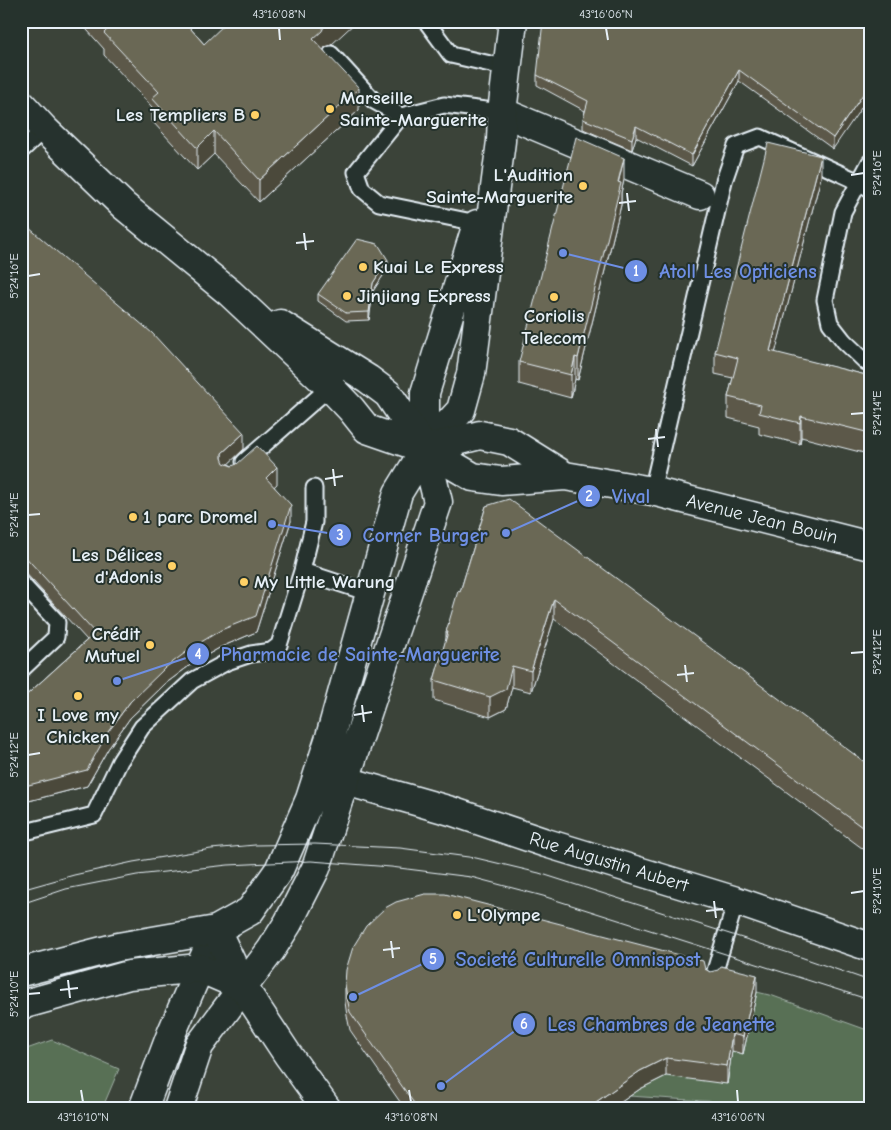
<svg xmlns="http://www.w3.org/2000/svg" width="891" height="1130" font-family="'Comic Neue',sans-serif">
<rect width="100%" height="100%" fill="#3b4339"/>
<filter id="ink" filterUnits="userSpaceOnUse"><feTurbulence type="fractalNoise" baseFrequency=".02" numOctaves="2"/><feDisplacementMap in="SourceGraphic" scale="10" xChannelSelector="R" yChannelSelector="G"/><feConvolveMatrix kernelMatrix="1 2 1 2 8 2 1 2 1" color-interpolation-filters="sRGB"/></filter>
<g filter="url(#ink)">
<!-- green -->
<path fill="#597055" stroke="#a0b0a6" d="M757,992L773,996L870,1031V1109H825L629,1096Z
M52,1040L119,1069L102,1109H21V1051Z"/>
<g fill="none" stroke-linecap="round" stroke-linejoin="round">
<defs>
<path id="service" d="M426,21L451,55L508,68
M331,54L374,101L401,116L444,105L502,112
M401,116L356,172L362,189L379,203L477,223
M21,151L44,129
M870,162L843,212L825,300L830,323L844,341L866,362L870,363
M244,462L330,387
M652,491L724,181L736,146L760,137L859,182L870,189
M302,571L314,522V488
M21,583L57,622L56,637L21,670
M21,833L94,815L120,761L142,727L192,681L227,662L251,654L271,651L279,645L302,571L369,593
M712,981L736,901"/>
<path id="minor" d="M502,112L700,195
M346,781L451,811L546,843L736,901L870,947"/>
<path id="tertiary" d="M425,449L461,410L471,374L501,141L502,112L513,21
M425,449V393L477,224
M143,1109L172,1032L216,930
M178,1109L199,1046L243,987"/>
<path id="secondary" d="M21,104L44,129L124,206L230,293L330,387L351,409L367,429L425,449L473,477L501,481L565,476L652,491L870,546
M425,449L480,435L509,441L565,476
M216,930L243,987L288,1055L327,1109
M21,972L118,947L216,930L250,911L279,870L310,799L330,737L398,493L425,449
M243,987L271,950L288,923L316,868L380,674L438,502L425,449L388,394L368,379L280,324
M21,1005L129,975L199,968L243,987"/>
</defs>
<!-- service casing -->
<use href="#service" stroke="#e8f1f8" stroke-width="19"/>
<!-- minor casing -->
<use href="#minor" stroke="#e8f1f8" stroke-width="31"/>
<!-- tertiary casing -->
<use href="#tertiary" stroke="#e8f1f8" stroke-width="31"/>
<!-- secondary casing -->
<use href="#secondary" stroke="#e8f1f8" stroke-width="31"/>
<!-- service -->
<use href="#service" stroke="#26332d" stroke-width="15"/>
<!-- minor -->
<use href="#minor" stroke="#26332d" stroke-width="28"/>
<!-- tertiary -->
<use href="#tertiary" stroke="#26332d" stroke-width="28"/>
<!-- secondary -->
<use href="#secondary" stroke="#26332d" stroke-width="28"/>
<!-- tram -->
<path stroke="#e8f1f8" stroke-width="1" d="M21,890L74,875L133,862L211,849L255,845L315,844L400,848L476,858L539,873L789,953L870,981
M21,904L66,889L137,875L228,865L311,861L391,867L471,877L543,896L870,1000"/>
</g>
<!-- wall -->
<path fill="#5c5948" stroke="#e8f1f8" d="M79,21H184L204,44L331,45L325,47L324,50L359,110L259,202L214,154L197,170L152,121V107L104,55V49Z
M865,21L833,149L739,81L692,166L636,137L632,150L583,129V119L585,111L537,85V75Z
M821,177L775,353L870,376V462L864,460V453L801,437L800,444L759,434V426L728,418V397L733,378L715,374V352Z
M624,180L621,193V205L578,380L575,379L571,398L519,384V362Z
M21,221L244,449L228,464L277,484L274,486L291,521L256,632L221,647L193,663L165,684L130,718L108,749L87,786L21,803V700L87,640L21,568Z
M388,268L373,291L369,320L346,321L318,301V294Z
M486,506L870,766V854L554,619L531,692L512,687L506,709L490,717L434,700V680L446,640V632L460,592Z
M705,969L710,972L757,992L743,1054L732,1051L727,1084L666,1076L640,1089L611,1109H405L350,1030L347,1016L345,1002V984Z"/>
<!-- shaded-wall -->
<path fill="#4b493b" stroke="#e8f1f8" d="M333,21H357L331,45L325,47L322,53L313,39L325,24Z
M739,70V81L692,166V155Z
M870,84V95L833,149V138Z
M359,88V110L259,202V180Z
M636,126V137L632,150V139Z
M214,131V154L197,170V148Z
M821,156V177L770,373V351Z
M624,158V180L621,193V205L578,380V358Z
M388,260V268L373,291L369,320V312L373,283Z
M575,357V379L571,398V375Z
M801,416V437L800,444V423Z
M244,433V449L222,470V453Z
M277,467V484L266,494V478Z
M291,505V521L256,632L221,647L193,663L165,684L130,718L108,749L87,786L21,803V787L108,732L130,702Z
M554,599V619L531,692V671Z
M512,666V687L506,709L490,717V697Z
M757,975V992L743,1054V1037Z
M732,1034V1051L727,1084V1066Z
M666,1058V1076L640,1089L611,1109H586L640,1071Z"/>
<!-- building -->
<path fill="#6b6854" stroke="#e8f1f8" d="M99,21H184L204,44L228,21H333L331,23L325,24L322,31L313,39L359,88L259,180L214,131L197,148L152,98L159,92L104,33L107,30Z
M543,21H865L870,24V84L833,138L739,70L692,155L636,126L632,139L583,119L588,101L537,75Z
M576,137L624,158L618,182L621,183L578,358L575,357L571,375L519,362Z
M768,143L821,156L770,351L870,376V440L864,439L866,432L801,416L800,423L759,413L761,405L728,397L738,358L715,352Z
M21,221L152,333L244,433L222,453V458L224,463L232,466L237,464L257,446L277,467L266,478L291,505L256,616L221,630L193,647L165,668L130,702L108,732L87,770L21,787V700L95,633L21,552Z
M357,239L378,244L388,260L373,283L369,312L346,313L318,294Z
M509,499L870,766V833L554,599L531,671L512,666L506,689L490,697L434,680L448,632H446L458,591L460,592L486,506Z
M425,894H445L703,961L705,969L710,972L718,970L721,966L757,975L743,1037L732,1034L727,1066L666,1058L640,1071L586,1109H418L350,1012L347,998L345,984L346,970L353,947L366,926L385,908L396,902Z"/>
</g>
<!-- ticks -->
<path fill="none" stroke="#e8f1f8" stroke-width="2" d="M279,28L280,40M606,28L608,40M851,175L864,173M627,193L629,211M619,203L636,201M304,233L306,250M296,243L314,241M28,276L40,274M851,414L864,413M656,429L658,447M648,439L665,437M333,469L335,486M325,479L343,476M28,515L40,514M851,653L864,652M685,665L687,682M677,675L694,673M362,705L364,722M354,715L372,712M28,755L40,753M851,893L864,891M714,901L716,918M706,911L723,909M391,941L393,958M383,950L400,948M68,980L70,998M60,990L78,988M28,994L40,993M81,1090L83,1102M409,1090L411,1102M737,1090L738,1102"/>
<!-- markers -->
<g fill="#ffd166" stroke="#26332d" stroke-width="2">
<circle cx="330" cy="109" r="5"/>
<circle cx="255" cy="115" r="5"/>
<circle cx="583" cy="186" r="5"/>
<circle cx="363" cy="267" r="5"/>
<circle cx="347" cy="296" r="5"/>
<circle cx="554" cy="297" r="5"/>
<circle cx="133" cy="517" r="5"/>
<circle cx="172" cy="566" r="5"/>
<circle cx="244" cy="582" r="5"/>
<circle cx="150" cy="645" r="5"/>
<circle cx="78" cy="696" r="5"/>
<circle cx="457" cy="915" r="5"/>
</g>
<g text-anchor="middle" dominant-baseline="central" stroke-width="4" stroke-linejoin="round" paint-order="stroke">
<!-- poi labels -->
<g font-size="19" font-weight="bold" fill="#e8f1f8" stroke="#26332d" text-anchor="start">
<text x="340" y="98">Marseille<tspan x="340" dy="22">Sainte-Marguerite</tspan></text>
<text x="245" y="115" text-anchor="end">Les Templiers B</text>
<text x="573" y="175" text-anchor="end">L'Audition<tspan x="573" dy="22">Sainte-Marguerite</tspan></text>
<text x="373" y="267">Kuai Le Express</text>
<text x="357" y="296">Jinjiang Express</text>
<text x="554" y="316" text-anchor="middle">Coriolis<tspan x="554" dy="22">Telecom</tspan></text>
<text x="143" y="517">1 parc Dromel</text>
<text x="162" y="555" text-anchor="end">Les Délices<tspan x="162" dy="22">d'Adonis</tspan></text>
<text x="254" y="582">My Little Warung</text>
<text x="140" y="634" text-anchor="end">Crédit<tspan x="140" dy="22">Mutuel</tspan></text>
<text x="78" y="715" text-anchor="middle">I Love my<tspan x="78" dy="22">Chicken</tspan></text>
<text x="467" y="915">L'Olympe</text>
</g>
<!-- street labels -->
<g font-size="19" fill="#e8f1f8" stroke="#26332d">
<text transform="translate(762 519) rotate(14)">Avenue Jean Bouin</text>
<text transform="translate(609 862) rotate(17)">Rue Augustin Aubert</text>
</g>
</g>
<!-- callouts -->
<path fill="none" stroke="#6e8fe5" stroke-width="2" d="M563 253L636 271M506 533L589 496M272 524L340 535M117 681L198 654M353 997L433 959M441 1086L524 1024"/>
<g fill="#6e8fe5" stroke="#26332d" stroke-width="2">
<circle cx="563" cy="253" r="5"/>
<circle cx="506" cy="533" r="5"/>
<circle cx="272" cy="524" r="5"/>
<circle cx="117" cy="681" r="5"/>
<circle cx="353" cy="997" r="5"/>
<circle cx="441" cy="1086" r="5"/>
<circle cx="636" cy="271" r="12"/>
<circle cx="589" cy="496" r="12"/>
<circle cx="340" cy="535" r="12"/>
<circle cx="198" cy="654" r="12"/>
<circle cx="433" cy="959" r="12"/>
<circle cx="524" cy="1024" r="12"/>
</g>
<g font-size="15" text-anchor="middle" font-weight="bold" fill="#fff">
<text x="636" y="276">1</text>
<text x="589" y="501">2</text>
<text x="340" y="540">3</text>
<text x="198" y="659">4</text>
<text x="433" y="964">5</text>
<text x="524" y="1029">6</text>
</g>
<g font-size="20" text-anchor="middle" font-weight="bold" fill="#6e8fe5" stroke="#26332d" stroke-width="4" stroke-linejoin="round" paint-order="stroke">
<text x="738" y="278">Atoll Les Opticiens</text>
<text x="631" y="503">Vival</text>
<text x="425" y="542">Corner Burger</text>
<text x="360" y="661">Pharmacie de Sainte-Marguerite</text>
<text x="578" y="966">Societé Culturelle Omnispost</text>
<text x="661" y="1031">Les Chambres de Jeanette</text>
</g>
<!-- margin -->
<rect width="891" height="1130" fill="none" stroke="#26332d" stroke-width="55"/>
<rect x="28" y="28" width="836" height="1074" fill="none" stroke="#e8f1f8" stroke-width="2"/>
<g font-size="12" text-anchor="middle" fill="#e8f1f8">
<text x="279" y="18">43°16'08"N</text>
<text x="606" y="18">43°16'06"N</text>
<text transform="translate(877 173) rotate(-90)" y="4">5°24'16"E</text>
<text transform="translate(14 276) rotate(-90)" y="4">5°24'16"E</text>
<text transform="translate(877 413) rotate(-90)" y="4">5°24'14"E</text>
<text transform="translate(14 515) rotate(-90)" y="4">5°24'14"E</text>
<text transform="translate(877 652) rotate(-90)" y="4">5°24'12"E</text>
<text transform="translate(14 755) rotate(-90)" y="4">5°24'12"E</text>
<text transform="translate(877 891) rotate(-90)" y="4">5°24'10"E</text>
<text transform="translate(14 994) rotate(-90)" y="4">5°24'10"E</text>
<text x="83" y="1121">43°16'10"N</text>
<text x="411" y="1121">43°16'08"N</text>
<text x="738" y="1121">43°16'06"N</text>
</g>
</svg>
